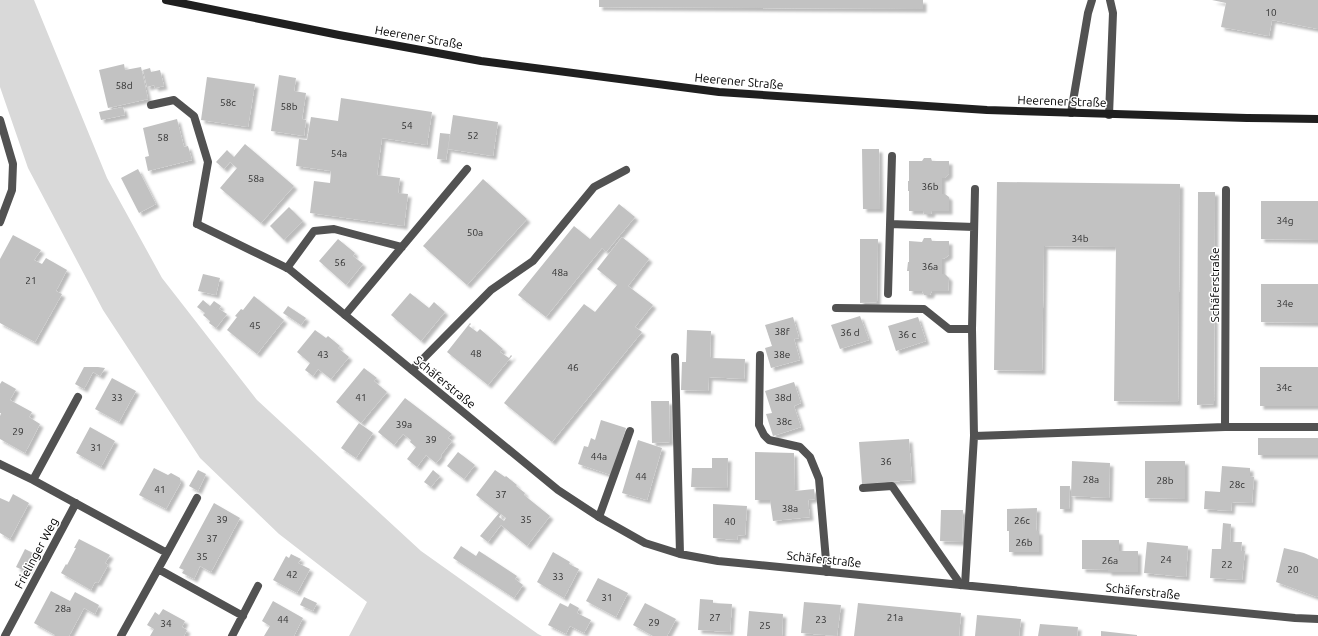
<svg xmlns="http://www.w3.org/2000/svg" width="1318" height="636" font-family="Ubuntu,sans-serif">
<defs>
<filter id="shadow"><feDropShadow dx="3.5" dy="3.5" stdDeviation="1" flood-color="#0004"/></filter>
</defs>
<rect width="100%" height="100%" fill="#fff"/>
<!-- green -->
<path fill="#d9d9d9" d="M0,0H34L107,178L162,278L257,400L421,551L538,634L542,636H349L367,602L279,534L200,458L103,310L28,168L0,87Z"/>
<!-- building -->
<path fill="#c2c2c2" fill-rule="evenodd" filter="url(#shadow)" d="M599,0H923V9L599,7Z
M1212,0H1318V29L1272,20L1269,36L1221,27L1226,3Z
M124,64L125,70L141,67L148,99L108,108L99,70Z
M150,68L151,72L160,70L164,86L155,88L154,85L147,87L143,70Z
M279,75L296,78L294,91L306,93L302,119L306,120L304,136L271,131Z
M207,77L255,84L248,127L201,120Z
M341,98L432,112L427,145L382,138L377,175L400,178L398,193L408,194L404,226L310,213L314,181L330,183L331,171L296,166L299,139L307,140L311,117L338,121Z
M123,107L125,115L101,120L99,112Z
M453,115L498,122L493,156L448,149Z
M177,119L184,147L188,146L192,160L148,171L145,157L149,156L143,128Z
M440,133L450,134L446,160L437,159Z
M245,144L294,186L261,223L220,188L237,168L230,162L224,169L216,162L227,150L234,157Z
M862,149H879L880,209H863Z
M924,158H931L932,161H949V174L945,178H942V194H945L949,197V211H932L931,214H924L923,211H909V191H908V181H909V161H922Z
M138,169L156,204L139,213L121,178Z
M483,179L527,219L467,285L423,246Z
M997,182L1180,184L1178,402L1114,401L1116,247L1044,246L1042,371L994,370Z
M1198,192H1215L1214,404L1197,405Z
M1261,201H1318V240L1261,239Z
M619,204L635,217L606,252L602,248L546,317L518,295L574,226L590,239Z
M289,207L303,221L284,240L270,226Z
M13,235L41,250L34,260L42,264L46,258L67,270L56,291L62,294L35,342L0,323V259Z
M622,237L649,259L628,286L653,305L635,327L642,332L552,442L504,403L584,304L595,312L617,285L597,269Z
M924,238H931L932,241H949V255L945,258L942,259V274H945L949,278L948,291H932L930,295H924L922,291H909V271H907L908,262H909V241L922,242Z
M338,239L355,253L353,256L363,264L346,285L319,261Z
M860,239H878L877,302L860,303Z
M203,274L220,278L216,295L198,291Z
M1261,284H1318V323L1261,322Z
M410,293L429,308L434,302L445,312L421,341L391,315Z
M254,296L284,320L257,354L227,330L237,317L235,316L241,309L243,310Z
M203,300L210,306L214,301L221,306L219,309L227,314L216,328L209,323L210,321L203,315L205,313L197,307Z
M288,306L306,318L301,325L283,313Z
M860,316L869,340L840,349L831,325Z
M793,317L799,338L794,339L800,360L771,368L765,348L772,346L765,325Z
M918,317L926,341L896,351L888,326Z
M470,323L471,324L469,326L477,332L480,329L503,349L500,352L509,358L511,355L512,356L488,385L447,352Z
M315,330L326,338L328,336L340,346L338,348L349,357L331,379L318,369L313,376L305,370L310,363L297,352Z
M687,330L711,331L710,358L745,359L744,379L709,377L708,391L681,390L682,362H686Z
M84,367H98L105,368L100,376L93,372L84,389L75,384Z
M1260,367H1318V406H1260Z
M364,368L377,378L374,381L387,392L361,423L336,402Z
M112,378L136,391L119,422L95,409Z
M2,381L16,389L10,400L32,412L29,417L40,424L25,453L0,439V416L1,413H0V384Z
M794,382L801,403L794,406L801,427L773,436L766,414L772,413L765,391Z
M405,398L452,434L448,438L452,441L441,455L442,456L436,463L426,455L417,467L407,459L416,447L410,442L411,440L403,434L394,445L378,432Z
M651,401H669L670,442L652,443Z
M601,420L626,428L611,475L578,464L584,446L588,447L591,438L595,440Z
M359,423L373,433L356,458L341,448Z
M90,427L115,441L101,467L76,453Z
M1258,438H1318V455H1258Z
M909,439L912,480L862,484L859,442Z
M638,440L662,448L647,500L622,493Z
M458,452L475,465L464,479L447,466Z
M755,452L794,453L795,491L814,489L815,499L808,500L810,517L773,521L770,500H755Z
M712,458H728L727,488L691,487L692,468H712Z
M1072,461L1110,463L1109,498L1071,496Z
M1145,461H1185V499L1145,498Z
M1222,466L1250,468V476L1254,477L1252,503L1232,502L1231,511L1204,509L1205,491L1220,492Z
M154,468L168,475L171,473L180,478L181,482L166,509L139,495Z
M198,470L206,474L198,491L189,486Z
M433,470L440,476L431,487L424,482Z
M495,470L505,477L506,476L517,485L516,486L525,493L524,495L550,516L527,546L501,525L488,542L480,536L499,513L476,495ZM501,514L506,518L504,521L499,517Z
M1060,486H1070L1069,509H1060Z
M13,494L29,503L10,539L0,533V498L9,502Z
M214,503L240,518L211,572L200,566L194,579L182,573L184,570L179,568Z
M713,504L747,506L745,536L738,535L737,540L713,538Z
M1037,508L1036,531H1039V552H1009V531H1007V509Z
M941,510H963L962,542L940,541Z
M1223,523L1231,524L1230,542H1242L1241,551H1245L1242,580L1210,578L1212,549H1221Z
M79,539L110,555L105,563L108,565L98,583L95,582L91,590L61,573L66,564L67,565L76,548H74Z
M1082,540H1119V551H1138V572H1108V570L1082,569Z
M1147,542L1188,546L1186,577L1144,573Z
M461,546L476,556L479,551L517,576L515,579L523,585L514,598L453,558Z
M1284,548L1304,553L1318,559V596L1317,597L1276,582Z
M25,549L35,554L27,572L16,567Z
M553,552L570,562L569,564L579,569L564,598L537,582Z
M291,554L301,559L298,563L310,569L297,593L273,580L286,556L289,558Z
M598,578L628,593L616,617L586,601Z
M51,591L70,601L75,592L99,605L95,614L84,608L69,636H55V635L34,623Z
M304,597L317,603L313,611L300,605Z
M700,599L713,600V603L732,604L730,632L698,630Z
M273,601L303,618L294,636H264L270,626L262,621Z
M804,602L841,605L837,636L801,633Z
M560,603L568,607L570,603L579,608L577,613L591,620L584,633L570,626L566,634L548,625Z
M645,603L676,619L667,636H653L633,625Z
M858,603L961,613L959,636H854Z
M163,609L185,621L182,627L187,630L184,636H150L154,629L147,625L155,612L159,615Z
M749,611L783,614L782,636H747Z
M977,615L1021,619L1019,636H975Z
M1040,624L1078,627L1077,636H1038Z
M1101,631L1137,635V636H1101Z"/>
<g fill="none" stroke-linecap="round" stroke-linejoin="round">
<!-- service -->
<path stroke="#525252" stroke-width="8" d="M151,105L174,100L194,116L208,162L197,224
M287,268L314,231L334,229L402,247
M345,315L467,169
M760,355L759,425L764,435L769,440L800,447L810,457L819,479L827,572
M412,370L491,290L533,261L594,187L626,170
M863,488L892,486L961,585
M599,517L630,431"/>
<!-- minor -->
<path stroke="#525252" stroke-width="8" d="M0,120L13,164L12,190L0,222
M197,224L289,269L558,490L599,517L645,543L680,554L718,561L1295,618L1318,619
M890,224L974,227
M888,294L892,156
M836,308L924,309L949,329H972
M675,357L680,554
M1225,427H1318
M974,436L1225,427L1226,190
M0,464L33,480L167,553L121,636
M33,480L78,397
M167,553L197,498
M158,569L243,616
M965,585L974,436L972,329L975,189
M5,636L76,503
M232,636L258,586"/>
<!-- tertiary -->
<path stroke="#525252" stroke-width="8" d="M1071,113L1088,13L1092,0
M1109,115L1113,13L1110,0"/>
<!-- secondary -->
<path stroke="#1f1f1f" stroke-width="8" d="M166,0L339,35L481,61L719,92L987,110L1247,118L1318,119"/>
</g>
<g text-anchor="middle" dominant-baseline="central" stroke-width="3" stroke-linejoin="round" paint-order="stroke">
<!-- number labels -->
<g font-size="10" fill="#303030">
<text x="1271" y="12">10</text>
<text x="124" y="85">58d</text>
<text x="228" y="102">58c</text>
<text x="289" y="106">58b</text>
<text x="407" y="125">54</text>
<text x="473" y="135">52</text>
<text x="163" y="137">58</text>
<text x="339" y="153">54a</text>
<text x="256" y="178">58a</text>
<text x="930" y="186">36b</text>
<text x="1285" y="220">34g</text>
<text x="475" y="232">50a</text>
<text x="1080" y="238">34b</text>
<text x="340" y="262">56</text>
<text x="930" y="266">36a</text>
<text x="560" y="272">48a</text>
<text x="31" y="280">21</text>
<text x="1285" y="303">34e</text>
<text x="255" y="325">45</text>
<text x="782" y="331">38f</text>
<text x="850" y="332">36 d</text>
<text x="907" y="334">36 c</text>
<text x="476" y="353">48</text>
<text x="323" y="354">43</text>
<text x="782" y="354">38e</text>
<text x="573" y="367">46</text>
<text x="1284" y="387">34c</text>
<text x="117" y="397">33</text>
<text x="361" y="397">41</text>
<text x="783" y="397">38d</text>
<text x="784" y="421">38c</text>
<text x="404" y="424">39a</text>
<text x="18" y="431">29</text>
<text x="431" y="439">39</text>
<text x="96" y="447">31</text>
<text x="599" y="456">44a</text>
<text x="886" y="461">36</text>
<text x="641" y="476">44</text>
<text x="1091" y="479">28a</text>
<text x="1165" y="480">28b</text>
<text x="1237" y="484">28c</text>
<text x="160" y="489">41</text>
<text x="501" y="494">37</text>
<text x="790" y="508">38a</text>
<text x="222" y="519">39</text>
<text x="526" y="519">35</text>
<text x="1022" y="520">26c</text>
<text x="730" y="521">40</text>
<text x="212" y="538">37</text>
<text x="1024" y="542">26b</text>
<text x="202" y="556">35</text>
<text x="1166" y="559">24</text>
<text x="1110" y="560">26a</text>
<text x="1227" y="564">22</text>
<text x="1293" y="569">20</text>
<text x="292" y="574">42</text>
<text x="558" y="576">33</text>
<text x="607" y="597">31</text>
<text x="63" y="608">28a</text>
<text x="715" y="617">27</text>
<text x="895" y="617">21a</text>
<text x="283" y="619">44</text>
<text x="821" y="619">23</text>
<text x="654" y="622">29</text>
<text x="166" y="623">34</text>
<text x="765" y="625">25</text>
</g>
<!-- street labels -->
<g font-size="12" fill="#000" stroke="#fff">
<text transform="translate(419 37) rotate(10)">Heerener Straße</text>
<text transform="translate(739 81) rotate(5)">Heerener Straße</text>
<text transform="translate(1062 101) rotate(2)">Heerener Straße</text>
<text transform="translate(1214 285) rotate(-90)">Schäferstraße</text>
<text transform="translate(445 382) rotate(39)">Schäferstraße</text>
<text transform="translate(36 553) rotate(-62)">Frielinger Weg</text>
<text transform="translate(824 559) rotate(6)">Schäferstraße</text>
<text transform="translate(1143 591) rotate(6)">Schäferstraße</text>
</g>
</g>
</svg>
